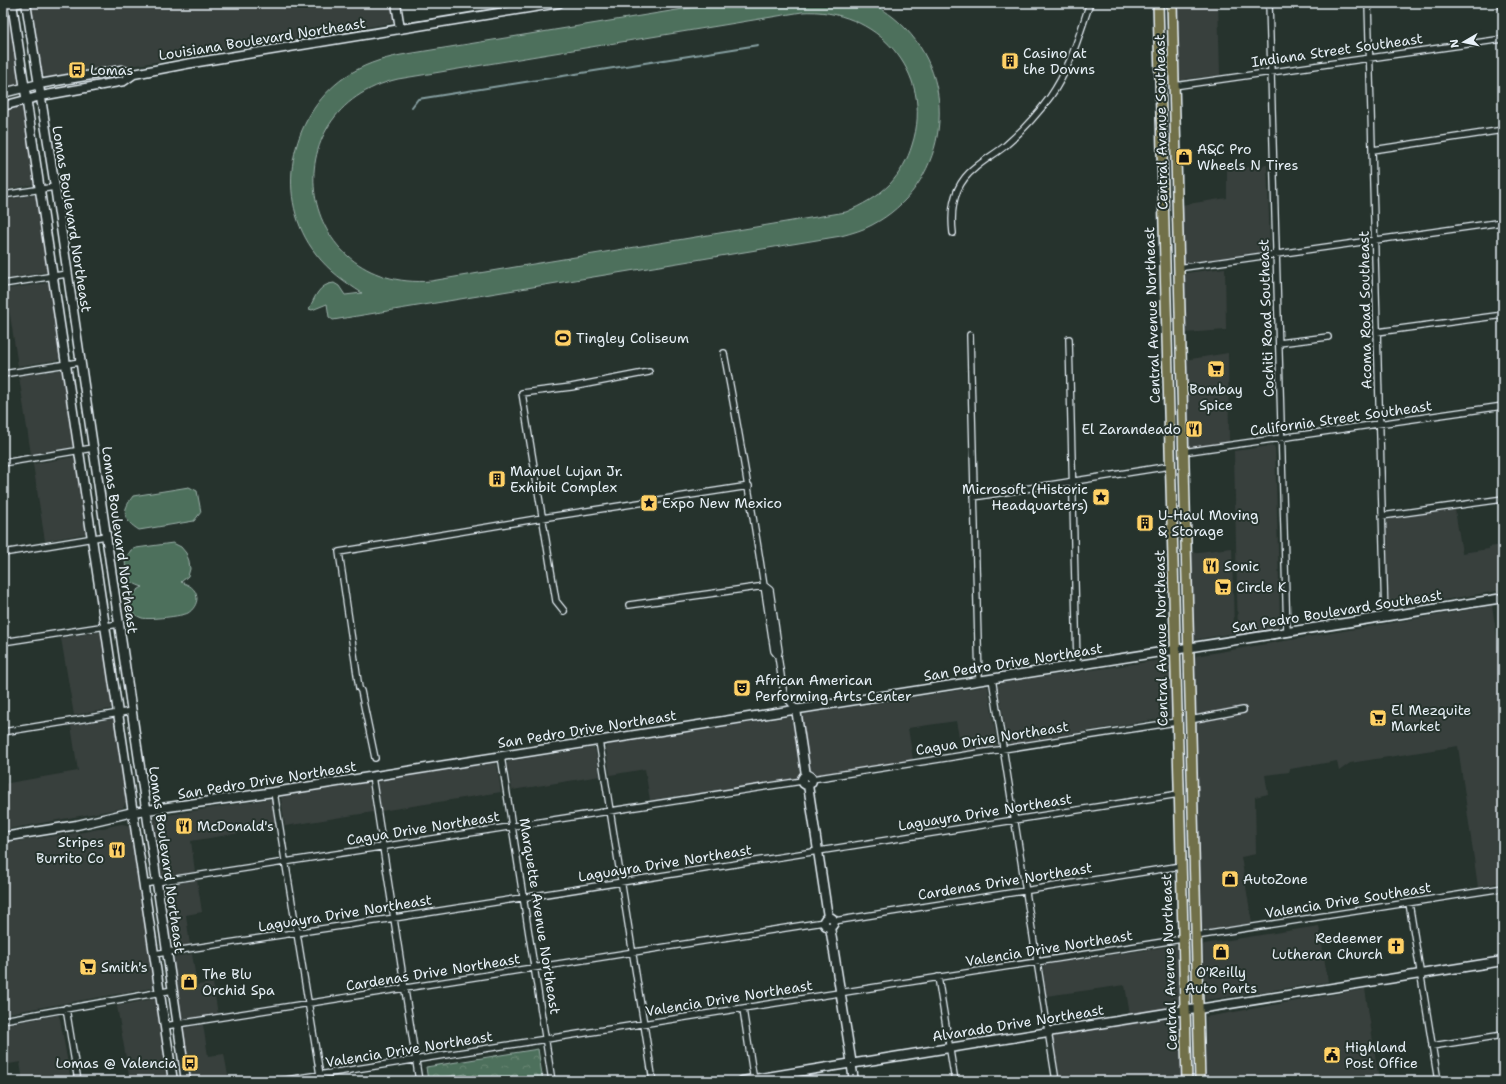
<svg xmlns="http://www.w3.org/2000/svg" width="1506" height="1084" font-family="'Shantell Sans',sans-serif">
<defs>
<pattern id="forest-crowns" width="20" height="18" patternUnits="userSpaceOnUse"><rect width="20" height="18" fill="#4e705b"/><path d="M2 6a3 3 0 1 1 6 0M12 15a3 3 0 1 1 6 0" fill="none" stroke="#688573"/></pattern>
</defs>
<rect width="100%" height="100%" fill="#26332d"/>
<filter id="ink" filterUnits="userSpaceOnUse"><feTurbulence type="fractalNoise" baseFrequency=".025" numOctaves="2"/><feDisplacementMap in="SourceGraphic" scale="8" xChannelSelector="R" yChannelSelector="G"/><feConvolveMatrix kernelMatrix="1 2 1 2 8 2 1 2 1" color-interpolation-filters="sRGB"/></filter>
<g filter="url(#ink)">
<!-- built -->
<path fill="#39403e" d="M30,3H391L394,21L392,23L143,64L46,77L42,74Z
M1178,3H1218L1220,75L1186,79L1182,81L1178,79Z
M3,13H8L9,15L20,79L19,83L17,84L3,88Z
M20,106H23L25,109L36,180L34,184L31,185L3,190V110Z
M1267,165L1270,247L1269,251L1184,263L1181,205L1227,198V170Z
M36,195L38,197L48,270L46,272L5,279L3,269V200Z
M1225,268L1226,330L1184,333L1182,277L1186,273Z
M47,283L51,285L62,356L58,360L18,366L6,289Z
M1228,353L1229,442L1191,447L1188,446L1185,360Z
M59,370H62L64,372L74,445L71,447L31,454L19,376Z
M1272,446H1274L1275,449L1280,619L1279,627L1238,634L1234,451Z
M73,457L77,460L87,532L84,534L45,541L33,464Z
M1455,510L1462,553L1489,549V547L1503,545V590L1389,609L1387,521L1389,519Z
M1232,548L1234,633L1193,640L1190,553Z
M1492,606L1503,674V882L1478,887L1458,746L1350,763L1339,771L1337,761L1290,769L1289,772L1265,775L1268,794L1255,797L1256,854L1241,857L1252,923L1206,930L1202,929L1200,926L1193,665L1194,659L1196,656Z
M98,632L102,633L113,706L110,709L74,715L61,638Z
M1162,660L1168,662L1171,667V717L1011,744L1007,741L998,686L1001,683Z
M987,686L988,688L997,744L994,747L962,752L956,721L908,728L913,760L814,775L811,773L802,717L805,714Z
M788,717H790L792,720L800,773V776L796,778L650,800L645,769L610,775L606,748L608,745Z
M113,719L115,721L127,801L123,808L3,830V784L78,771L71,725Z
M592,748L595,749L600,776L512,790L507,763L510,761Z
M495,763L497,765L501,792L381,811L377,784L379,781Z
M366,783L369,785L373,812L285,826L281,799L282,797Z
M269,799L272,800L276,827L191,841L195,872L162,877L153,823L156,817Z
M122,824L127,825L132,830L154,987L152,988L3,1014V843L84,832Z
M197,880L202,912L186,915L190,946L172,948L163,886Z
M1319,926L1328,982L1205,1000L1203,946L1204,944Z
M1173,946H1177L1178,948L1179,1003V1006L1176,1008L1170,1007L1130,1015L1125,985L1046,996L1043,965Z
M192,954L197,985L213,983L218,1015L184,1019L181,1017L173,960L175,957Z
M1365,989L1379,1081H1205L1206,1017Z
M152,999L156,1001L168,1081H130L117,1006Z
M58,1015L60,1019L71,1081H23L20,1062L3,1065V1025Z
M1180,1017L1181,1081H1060L1053,1039L1054,1036L1136,1022L1141,1023Z
M203,1025L208,1056L224,1054L229,1081H190L183,1031L185,1028Z"/>
<!-- forest -->
<path fill="url(#forest-crowns)" stroke="#9bb0aa" d="M538,1049L543,1081H428L426,1067Z"/>
<!-- pitch -->
<path fill="#4e705b" stroke="#9bb0aa" fill-rule="evenodd" d="M720,3H872C884,10 896,18 906,29C962,88 945,187 872,225C863,230 852,233 841,236L333,320L329,317L327,304L312,310L309,309C315,297 319,284 334,283L339,286L345,295L362,293C345,282 329,271 316,254C273,199 289,116 345,77C362,65 381,59 401,55ZM802,12C875,7 936,72 912,145C908,159 900,173 890,184C877,197 862,205 846,212L431,281C296,292 268,109 398,79Z
M189,487L197,491L201,512L194,521L139,530C123,520 121,512 133,496Z
M173,543L181,547L186,553L189,561L190,569L188,576L181,582C189,585 196,588 197,598C197,604 193,610 188,613C183,616 148,620 142,618C124,612 127,594 143,587C126,582 126,575 125,559L131,550L136,548Z
M466,1074L467,1081H434V1079Z"/>
<g fill="none" stroke-linecap="round" stroke-linejoin="round">
<!-- stream -->
<path stroke="#869fa1" stroke-width="2" d="M412,107L418,99L758,45"/>
<defs>
<path id="street" d="M1269,3L1287,633
M1368,3L1385,617
M3,7L26,3
M1174,86L1503,39
M1373,150L1503,130
M3,195L55,187
M953,233C950,208 954,184 975,168C984,160 995,154 1005,146C1021,132 1037,115 1050,97C1070,69 1079,35 1090,3
M1178,268L1503,222
M3,284L67,274
M1377,332L1503,315
M970,335L979,680
M1069,339L1077,664
M1279,343L1328,337
M724,353C743,452 759,551 774,651L778,656L784,695L796,709
M3,374L80,362
M1183,452L1503,406
M3,463L93,448
M974,497L1170,466
M1382,516L1503,499
M3,553L106,536
M629,605L765,586L770,590L779,651L778,656
M564,611L556,601L522,393L571,387L649,372
M3,642L119,624
M992,678L1056,1081
M1190,720L1243,710
M3,732L132,711
M599,741L653,1081
M501,756L552,1081
M375,758L361,691L359,688L339,552L542,518L749,486
M372,776L419,1081
M812,779L1176,722
M274,792L321,1081
M144,884L802,781
M1409,903L1438,1081
M834,921L1181,866
M1196,936L1503,888
M154,954L388,919L1179,794
M938,977L955,1081
M66,1008L78,1081
M743,1009L754,1081
M3,1020L173,990
M165,1026L824,922
M1432,1046L1503,1035
M280,1081L1182,939"/>
<path id="secondary" d="M12,3L173,1081
M26,3L55,187L186,1081
M396,3L400,29
M1503,3V6
M3,93L39,84L121,70L134,74
M3,106L41,96L124,81L134,74L186,64L559,3
M796,709L806,775
M802 780a5 5 0 1 1 10 0a5 5 0 1 1-10 0Z
M808,785L828,917
M3,837L77,825L133,812L274,792L1503,598
M824 922a5 5 0 1 1 10 0a5 5 0 1 1-10 0Z
M830,927L851,1059
M856,1063L1179,1011L1198,1009L1503,961
M852,1068L854,1081
M742,1081L847,1064"/>
<path id="primary" d="M1158,3L1187,1081
M1172,3L1200,1081"/>
</defs>
<!-- street casing -->
<use href="#street" stroke="#e8f1f8" stroke-width="8"/>
<!-- secondary casing -->
<use href="#secondary" stroke="#e8f1f8" stroke-width="11"/>
<!-- primary casing -->
<use href="#primary" stroke="#e8f1f8" stroke-width="12"/>
<!-- street -->
<use href="#street" stroke="#26332d" stroke-width="5.5"/>
<!-- secondary -->
<use href="#secondary" stroke="#26332d" stroke-width="8"/>
<!-- primary -->
<use href="#primary" stroke="#71704a" stroke-width="9"/>
</g>
</g>
<!-- icons -->
<defs>
<symbol id="building-square" viewBox="-11 -11 22 22"><rect x="-9" y="-9" width="18" height="18" rx="4" fill="#ffd166" stroke="#26332d"/><path d="M-4-6H4V6H1V3H-1V6H-4ZM-2.5-4.3h1.7v1.8h-1.7ZM.8-4.3h1.7v1.8H.8ZM-2.5-1h1.7V.8h-1.7ZM.8-1h1.7V.8H.8Z" fill="#111"/></symbol>
<symbol id="bus-square" viewBox="-11 -11 22 22"><rect x="-9" y="-9" width="18" height="18" rx="4" fill="#ffd166" stroke="#26332d"/><path d="M-5-6H5V4H4V6H2V4H-2V6H-4V4H-5ZM-3.5-4V0h7V-4ZM-3.5 1.2v1.5H-2V1.2ZM2 1.2v1.5H3.5V1.2Z" fill="#111"/></symbol>
<symbol id="shop-square" viewBox="-11 -11 22 22"><rect x="-9" y="-9" width="18" height="18" rx="4" fill="#ffd166" stroke="#26332d"/><path d="M-5-2.5h2.3a2.7 3.5 0 0 1 5.4 0H5L5.5 6h-11ZM-1.5-2.5h3a1.5 2.3 0 0 0-3 0Z" fill="#111"/></symbol>
<symbol id="stadium-square" viewBox="-11 -11 22 22"><rect x="-9" y="-9" width="18" height="18" rx="4" fill="#ffd166" stroke="#26332d"/><path d="M0-5a6.5 5 0 1 0 0 10a6.5 5 0 1 0 0-10ZM-3.5-1.8h7v3.6h-7Z" fill="#111"/></symbol>
<symbol id="supermarket-square" viewBox="-11 -11 22 22"><rect x="-9" y="-9" width="18" height="18" rx="4" fill="#ffd166" stroke="#26332d"/><path d="M-6-5.5h2.5l.6 2H6L4.5 2H-2.5L-4.4-4H-6ZM-1.5 3.2a1.3 1.3 0 1 0 .1 0ZM3 3.2a1.3 1.3 0 1 0 .1 0Z" fill="#111"/></symbol>
<symbol id="restaurant-square" viewBox="-11 -11 22 22"><rect x="-9" y="-9" width="18" height="18" rx="4" fill="#ffd166" stroke="#26332d"/><path d="M-5-6h1v4h1v-4h1v4h1v-4h1v5L-1.5 .5V6h-2V.5L-5-1ZM5-6V6H3V1.5H1.5Q1.5-4 5-6Z" fill="#111"/></symbol>
<symbol id="sight-square" viewBox="-11 -11 22 22"><rect x="-9" y="-9" width="18" height="18" rx="4" fill="#ffd166" stroke="#26332d"/><path d="M0-6L1.8-2.2L6-1.7L2.9 1.2L3.7 5.4L0 3.3L-3.7 5.4L-2.9 1.2L-6-1.7L-1.8-2.2Z" fill="#111"/></symbol>
<symbol id="theatre-square" viewBox="-11 -11 22 22"><rect x="-9" y="-9" width="18" height="18" rx="4" fill="#ffd166" stroke="#26332d"/><path d="M-5-5.5Q0-4 5-5.5V0Q5 5 0 6Q-5 5-5 0ZM-3.3-2.5H-1v1.5H-3.3ZM1-2.5H3.3v1.5H1ZM-2.8 1Q0 5.5 2.8 1Z" fill="#111"/></symbol>
<symbol id="church-square" viewBox="-11 -11 22 22"><rect x="-9" y="-9" width="18" height="18" rx="4" fill="#ffd166" stroke="#26332d"/><path d="M-1.2-6h2.4v3.5h3.3v2.4h-3.3V6h-2.4V-.1h-3.3v-2.4h3.3Z" fill="#111"/></symbol>
<symbol id="civic-square" viewBox="-11 -11 22 22"><rect x="-9" y="-9" width="18" height="18" rx="4" fill="#ffd166" stroke="#26332d"/><path d="M-.6-6.5H3V-4.5H.6V-3L4-1V1h2V6H-6V1h2V-1L-.6-3ZM-1.2 2.5V6h2.4V2.5Z" fill="#111"/></symbol>
</defs>
<g fill-rule="evenodd">
<use href="#building-square" x="1000" y="51" width="20" height="20"/>
<use href="#bus-square" x="67" y="60" width="20" height="20"/>
<use href="#shop-square" x="1174" y="147" width="20" height="20"/>
<use href="#stadium-square" x="553" y="328" width="20" height="20"/>
<use href="#supermarket-square" x="1206" y="359" width="20" height="20"/>
<use href="#restaurant-square" x="1184" y="419" width="20" height="20"/>
<use href="#building-square" x="487" y="469" width="20" height="20"/>
<use href="#sight-square" x="1091" y="487" width="20" height="20"/>
<use href="#sight-square" x="639" y="493" width="20" height="20"/>
<use href="#building-square" x="1135" y="513" width="20" height="20"/>
<use href="#restaurant-square" x="1201" y="556" width="20" height="20"/>
<use href="#supermarket-square" x="1213" y="577" width="20" height="20"/>
<use href="#theatre-square" x="732" y="678" width="20" height="20"/>
<use href="#supermarket-square" x="1368" y="708" width="20" height="20"/>
<use href="#restaurant-square" x="174" y="816" width="20" height="20"/>
<use href="#restaurant-square" x="107" y="840" width="20" height="20"/>
<use href="#shop-square" x="1220" y="869" width="20" height="20"/>
<use href="#church-square" x="1386" y="936" width="20" height="20"/>
<use href="#shop-square" x="1211" y="942" width="20" height="20"/>
<use href="#supermarket-square" x="78" y="957" width="20" height="20"/>
<use href="#shop-square" x="179" y="972" width="20" height="20"/>
<use href="#civic-square" x="1322" y="1045" width="20" height="20"/>
<use href="#bus-square" x="180" y="1053" width="20" height="20"/>
</g>
<g text-anchor="middle" dominant-baseline="central" stroke-width="4" stroke-linejoin="round" paint-order="stroke">
<!-- street labels -->
<g font-size="14" fill="#e8f1f8" stroke="#26332d">
<text transform="translate(262 39) rotate(-9)">Louisiana Boulevard Northeast</text>
<text transform="translate(1337 50) rotate(-8)">Indiana Street Southeast</text>
<text transform="translate(1161 122) rotate(-91)">Central Avenue Southeast</text>
<text transform="translate(72 219) rotate(81)">Lomas Boulevard Northeast</text>
<text transform="translate(1365 310) rotate(-91)">Acoma Road Southeast</text>
<text transform="translate(1152 315) rotate(-92)">Central Avenue Northeast</text>
<text transform="translate(1266 318) rotate(-92)">Cochiti Road Southeast</text>
<text transform="translate(1341 418) rotate(-8)">California Street Southeast</text>
<text transform="translate(120 540) rotate(82)">Lomas Boulevard Northeast</text>
<text transform="translate(1337 611) rotate(-9)">San Pedro Boulevard Southeast</text>
<text transform="translate(1161 638) rotate(-91)">Central Avenue Northeast</text>
<text transform="translate(1013 662) rotate(-9)">San Pedro Drive Northeast</text>
<text transform="translate(587 729) rotate(-9)">San Pedro Drive Northeast</text>
<text transform="translate(992 738) rotate(-9)">Cagua Drive Northeast</text>
<text transform="translate(267 780) rotate(-9)">San Pedro Drive Northeast</text>
<text transform="translate(985 812) rotate(-9)">Laguayra Drive Northeast</text>
<text transform="translate(423 828) rotate(-9)">Cagua Drive Northeast</text>
<text transform="translate(167 860) rotate(82)">Lomas Boulevard Northeast</text>
<text transform="translate(665 863) rotate(-9)">Laguayra Drive Northeast</text>
<text transform="translate(1005 881) rotate(-9)">Cardenas Drive Northeast</text>
<text transform="translate(1348 900) rotate(-9)">Valencia Drive Southeast</text>
<text transform="translate(345 913) rotate(-9)">Laguayra Drive Northeast</text>
<text transform="translate(540 916) rotate(81)">Marquette Avenue Northeast</text>
<text transform="translate(1049 948) rotate(-9)">Valencia Drive Northeast</text>
<text transform="translate(1169 962) rotate(-92)">Central Avenue Northeast</text>
<text transform="translate(433 972) rotate(-9)">Cardenas Drive Northeast</text>
<text transform="translate(729 998) rotate(-9)">Valencia Drive Northeast</text>
<text transform="translate(1018 1023) rotate(-9)">Alvarado Drive Northeast</text>
<text transform="translate(409 1049) rotate(-9)">Valencia Drive Northeast</text>
</g>
<!-- poi labels -->
<g font-size="14" fill="#e8f1f8" stroke="#26332d" text-anchor="start">
<text x="1023" y="53">Casino at<tspan x="1023" dy="16">the Downs</tspan></text>
<text x="90" y="70">Lomas</text>
<text x="1197" y="149">A&amp;C Pro<tspan x="1197" dy="16">Wheels N Tires</tspan></text>
<text x="576" y="338">Tingley Coliseum</text>
<text x="1216" y="389" text-anchor="middle">Bombay<tspan x="1216" dy="16">Spice</tspan></text>
<text x="1181" y="429" text-anchor="end">El Zarandeado</text>
<text x="510" y="471">Manuel Lujan Jr.<tspan x="510" dy="16">Exhibit Complex</tspan></text>
<text x="1088" y="489" text-anchor="end">Microsoft (Historic<tspan x="1088" dy="16">Headquarters)</tspan></text>
<text x="662" y="503">Expo New Mexico</text>
<text x="1158" y="515">U-Haul Moving<tspan x="1158" dy="16">&amp; Storage</tspan></text>
<text x="1224" y="566">Sonic</text>
<text x="1236" y="587">Circle K</text>
<text x="755" y="680">African American<tspan x="755" dy="16">Performing Arts Center</tspan></text>
<text x="1391" y="710">El Mezquite<tspan x="1391" dy="16">Market</tspan></text>
<text x="197" y="826">McDonald's</text>
<text x="104" y="842" text-anchor="end">Stripes<tspan x="104" dy="16">Burrito Co</tspan></text>
<text x="1243" y="879">AutoZone</text>
<text x="1383" y="938" text-anchor="end">Redeemer<tspan x="1383" dy="16">Lutheran Church</tspan></text>
<text x="101" y="967">Smith's</text>
<text x="1221" y="972" text-anchor="middle">O'Reilly<tspan x="1221" dy="16">Auto Parts</tspan></text>
<text x="202" y="974">The Blu<tspan x="202" dy="16">Orchid Spa</tspan></text>
<text x="1345" y="1047">Highland<tspan x="1345" dy="16">Post Office</tspan></text>
<text x="177" y="1063" text-anchor="end">Lomas @ Valencia</text>
</g>
</g>
<!-- margin -->
<rect width="1506" height="1084" fill="none" stroke="#26332d" stroke-width="16"/>
<rect x="8" y="8" width="1490" height="1068" fill="none" stroke="#e8f1f8" stroke-width="1.5" filter="url(#ink)"/>
<!-- north arrow -->
<g transform="translate(1464 42) rotate(261)" stroke="#26332d" stroke-width="3" paint-order="stroke">
<path d="M0-3L7 15L0 10L-7 15Z" fill="#e8f1f8"/>
<text y="-6" font-size="11" font-weight="bold" text-anchor="middle" fill="#e8f1f8">N</text>
</g>
</svg>
